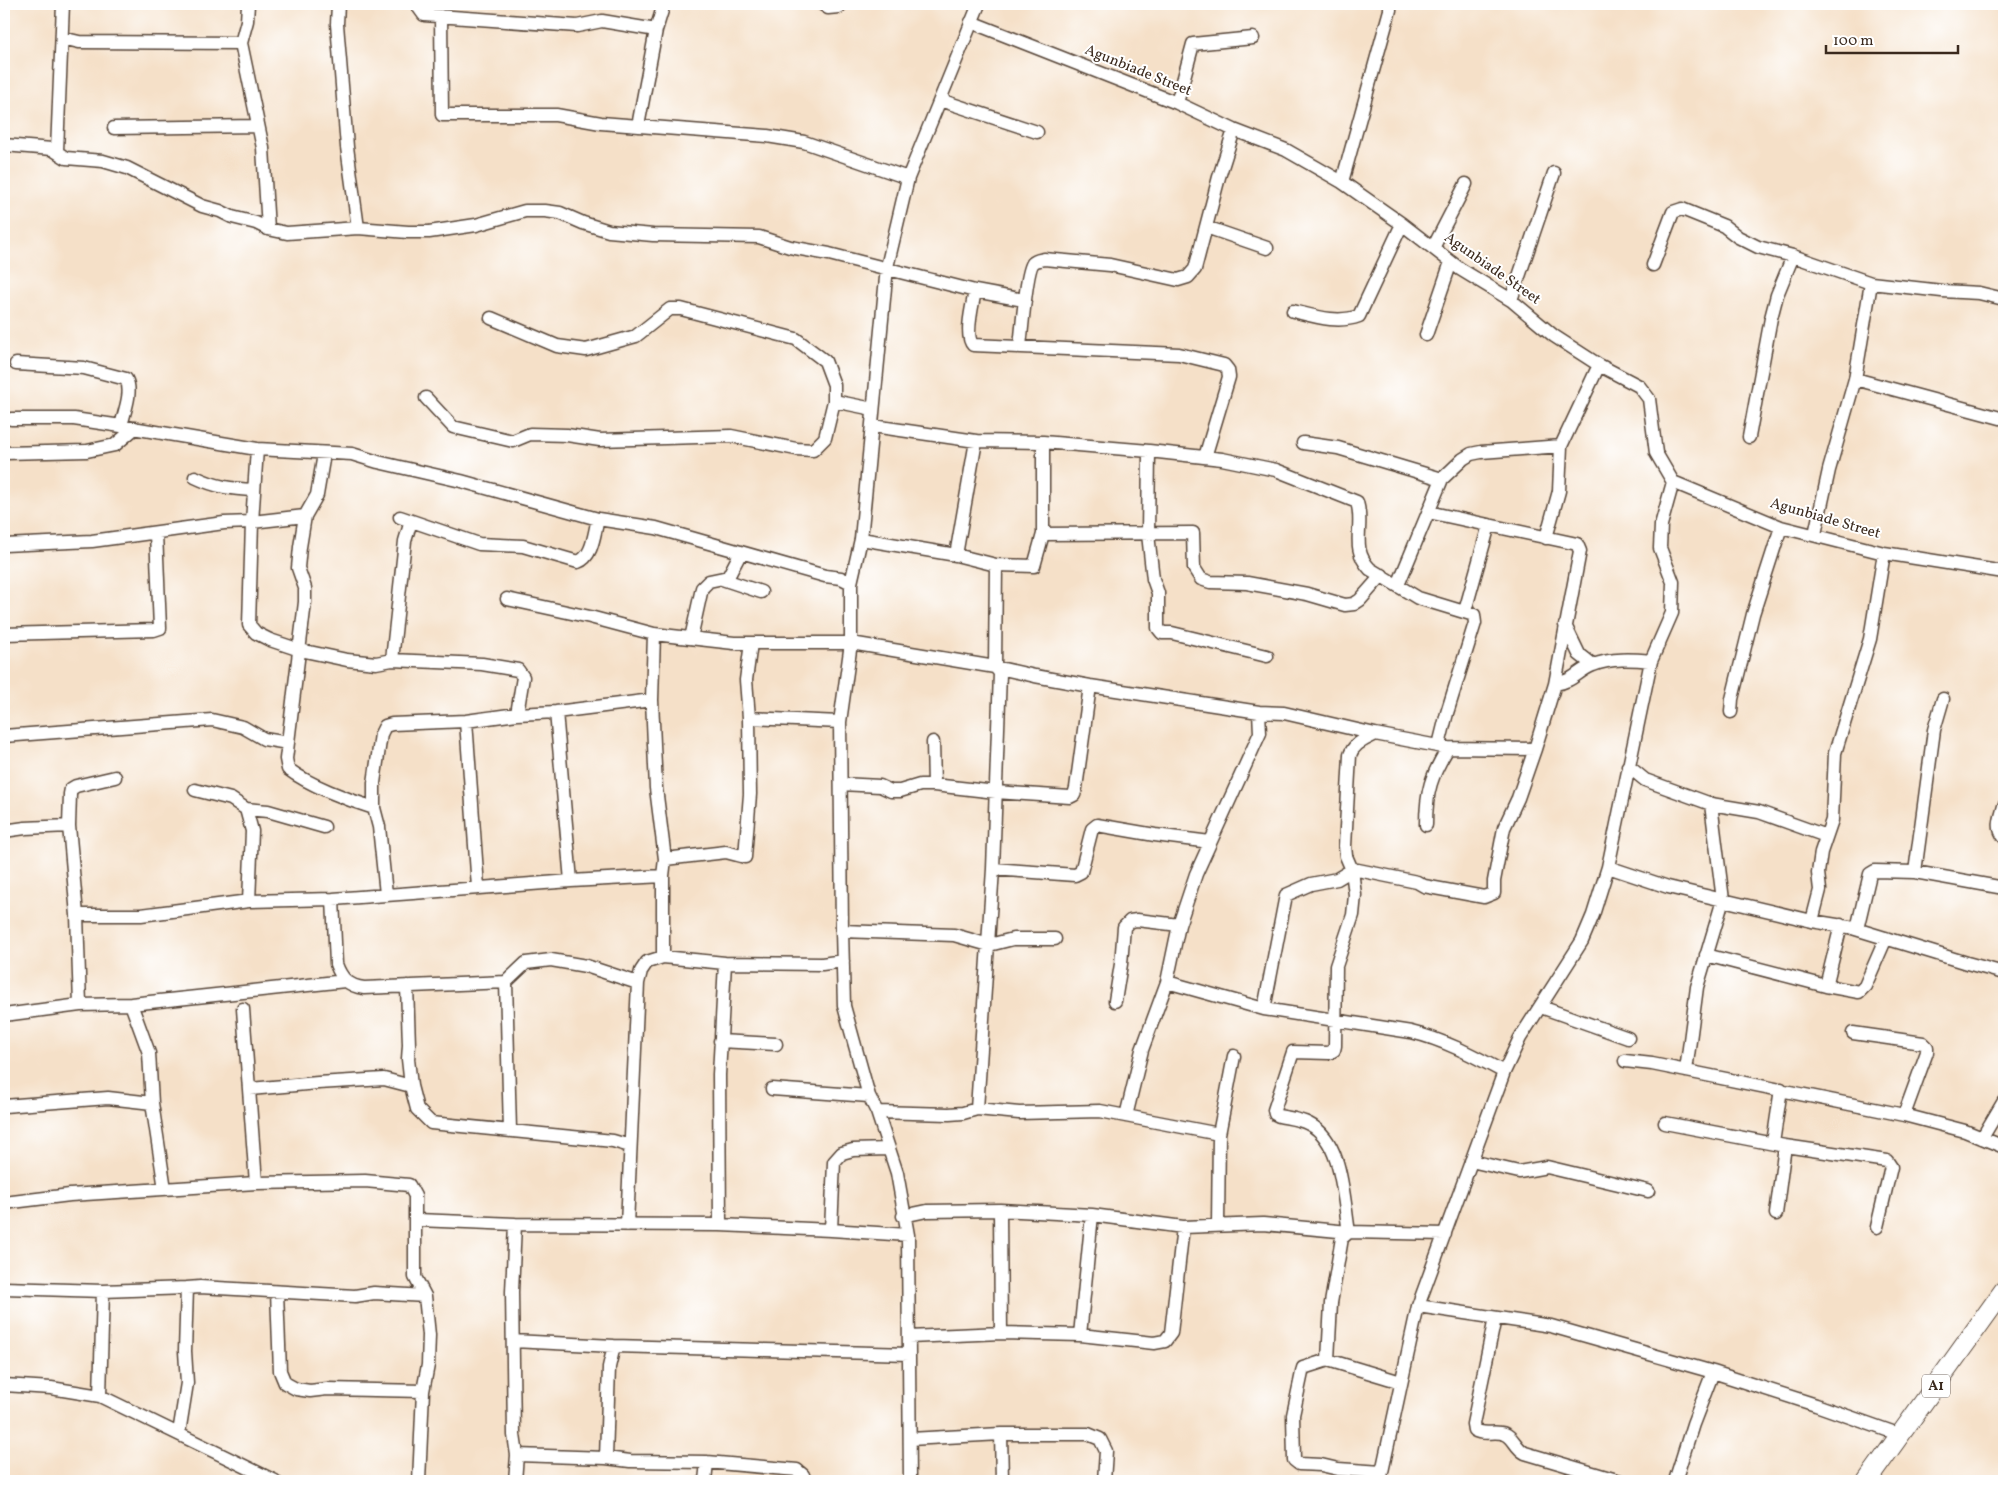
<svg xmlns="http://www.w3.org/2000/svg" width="2008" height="1485" font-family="Vollkorn,serif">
<rect width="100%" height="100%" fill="#fff"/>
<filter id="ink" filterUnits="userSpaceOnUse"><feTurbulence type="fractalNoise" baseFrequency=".02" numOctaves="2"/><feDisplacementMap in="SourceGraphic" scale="10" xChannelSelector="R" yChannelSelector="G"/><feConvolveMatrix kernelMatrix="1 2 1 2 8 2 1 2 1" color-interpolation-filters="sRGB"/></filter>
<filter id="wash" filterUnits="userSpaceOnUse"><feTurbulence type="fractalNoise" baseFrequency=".0096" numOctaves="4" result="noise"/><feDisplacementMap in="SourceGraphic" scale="20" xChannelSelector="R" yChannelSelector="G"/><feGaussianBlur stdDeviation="1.12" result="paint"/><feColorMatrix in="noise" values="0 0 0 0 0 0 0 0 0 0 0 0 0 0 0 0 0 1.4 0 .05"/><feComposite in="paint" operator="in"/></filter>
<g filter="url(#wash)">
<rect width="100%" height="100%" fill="#f5e0c8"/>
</g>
<g filter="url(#ink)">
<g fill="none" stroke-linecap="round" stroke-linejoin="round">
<defs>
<path id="minor" d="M338,4L337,24L347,147L358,228
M419,4V8L424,15L577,26L602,21L656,30L638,126
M822,4L828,8L839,7L842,4
M441,16L442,115H556L601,123L767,136L804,142L908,178
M971,22L1177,103L1234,130L1286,150L1342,182L1402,224L1460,269L1511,300L1554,336L1599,365L1639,386L1649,399L1656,453L1673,482L1781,527L1884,553L2004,572
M656,30L664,4
M62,38L79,42L241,43L247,21L248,4
M241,43L263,148L268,229
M940,100L1037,132
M1177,103L1193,44L1253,38
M114,128L258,126
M4,145L52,149L66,158L103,161L127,168L202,206L220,211L232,217L256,223L268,229L287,233L358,228L408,232H429L476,225L525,211H545L560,213L583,223L609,231L653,235L759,237L790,247L829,254L975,291L1024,300
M57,151L63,4
M1342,182L1390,10V4
M1206,227L1267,248
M1433,248L1466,184
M1653,265L1673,212L1682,209L1724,226L1738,237L1758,247L1793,256L1871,283L1855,379L1829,470L1815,534
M1871,283L1942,291L1979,293L2004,299
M975,291C973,303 964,336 973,345L1179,354L1224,365L1228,370L1229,377L1205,457
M1511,300L1554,173
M1293,311C1314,316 1337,324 1359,316L1402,224
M491,318L557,346L586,350L636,336L670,309H681L796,339L825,361L834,385V401L873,409
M1426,335L1451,262
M1020,346C1022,331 1026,272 1033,263C1036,260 1040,260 1044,259L1110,265L1178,280L1188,277L1195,269L1219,177L1234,130
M16,364L84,368L126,379C133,392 124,412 121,426
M1855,379L2004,419
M426,398L453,427L513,441L530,434L567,435L600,440L731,436L796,449L813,450L825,438L834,401
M11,419H74L121,426L257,449L352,454L378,462L461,481L598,519L656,528L825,576L841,578L851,583
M873,426L976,441L1043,442L1149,451L1222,459L1276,470L1357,502C1365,527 1349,547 1370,569L1418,598L1474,615L1475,623L1447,713L1439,745
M1749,437L1771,318L1777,295L1793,256
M1303,443L1338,448L1442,479
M257,449L252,522L249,625L256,633L270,640L300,650L347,660L376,663L392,660L482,664L518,670L523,677L517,714L556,712L652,700
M1149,451L1148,534L1153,579L1158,593V628L1162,633H1172L1267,656
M5,453L87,451L115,445L135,428
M324,454L317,495L305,516L300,547L298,568L305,588V602L286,759L288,769C309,785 348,800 374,808
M195,477C216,487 231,489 254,490
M400,517L479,544L523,546L578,562C593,557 594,533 598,519
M1043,534L1193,533L1194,568L1201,579L1210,582L1247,583L1307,594L1345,605L1354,604L1360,600L1382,575
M1546,538L1559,491L1561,446L1599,365
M861,539L956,555L996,565L1034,566L1043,534V442
M4,545L92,541L224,523L252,522L305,516
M956,555L976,441
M722,579L761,592
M1398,585L1442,479L1463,459L1471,454L1481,452L1561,446
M507,599L590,617L654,634L734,643H851L995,667L1035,676L1090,686L1259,712L1284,713L1375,734L1448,748L1535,749
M1465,611L1489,525
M1565,625L1579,654L1593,665
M4,634L154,630L160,628L156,533
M654,634L652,700L656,788L665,859L663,876V957
M691,638L702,588L709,581L728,577L741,552
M392,660L405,541L411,521
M1555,684C1572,682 1578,671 1593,665C1612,658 1631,659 1651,661
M556,712L571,881
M1731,712L1732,699L1753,614L1781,527
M749,718L840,722
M466,721L478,887
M1375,734C1365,740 1354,743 1350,755L1345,846L1346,856L1352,870L1355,895L1353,915L1336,966L1335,1046L1334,1050L1329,1053L1293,1052L1274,1110L1275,1114L1279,1116C1288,1118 1300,1119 1309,1124C1343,1141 1343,1198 1349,1232L1342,1238L1331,1303L1328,1360L1303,1368L1293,1415L1294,1460L1299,1464L1321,1465L1338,1469L1382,1472
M4,736L212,720L243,727L264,739L288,743
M933,742L934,785
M1628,766L1645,780L1711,804L1759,812L1826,836
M841,784L880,786L891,791H900L920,785H934L996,792L1070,797L1074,795L1076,788L1090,686
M195,790L231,799L246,809L252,831L249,901
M2004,806C2001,818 1996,827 2004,837
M246,809L268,811L324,827
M1426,825C1426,791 1431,776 1448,748
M4,831L25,828L69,826
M665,859L726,852L745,857L750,794L749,718L746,680L751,643
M1608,867L1668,887L1812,921L1849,927L1967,963L2004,973
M993,869L1075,875L1081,872L1092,829L1097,825L1155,835L1210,842
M1915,872L1934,730L1943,699
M386,894L379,827L374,808V783L381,734L385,726L392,724L466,721L517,714
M333,899L336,964C341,978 348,986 364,988L506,982L526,963L551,960L586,966L638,983L641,971L647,962L663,957L725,963L822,964L843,961
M77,915H141L249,901L333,899L571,881L663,876
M1812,921L1820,890L1818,873L1821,852L1832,820L1835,753L1870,639L1884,553
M1857,929L1870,874L1875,871L1915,872L2004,888
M842,931L954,935L989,945L1013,939H1055
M1706,955L1826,986L1859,992L1865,986L1886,938
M506,982L510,1130
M1167,982L1264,1009L1411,1032C1445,1040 1474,1056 1504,1072
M407,986L409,1045L408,1059L411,1086L417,1109L431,1123L613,1141L630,1146
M1826,986L1841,925
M1115,1001L1121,964L1124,927L1130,921L1137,920L1179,925
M131,1004L149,1053L152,1103L165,1189
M80,1005L77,915L69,826L70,794L71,789L76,786L115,777
M1541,1007L1628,1038
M1264,1009L1286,895L1311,884L1337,879L1352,870H1358L1417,882L1424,886L1484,897L1494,893V881L1504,828L1518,798L1535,749L1555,684L1580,551L1577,544L1428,512
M4,1015L80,1005L131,1004L345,981
M1853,1033L1923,1043L1927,1047V1052L1904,1115
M720,1041L776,1044
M1625,1061L1652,1064L1904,1115L1965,1131L2004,1147
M1686,1071L1697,987L1723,900L1711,804
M250,1089L318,1083L384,1079L411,1086
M772,1089L869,1096
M4,1106L108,1098L152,1103
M977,1109L993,869L1000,673L995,667L996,565
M877,1112L949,1114L963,1113L977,1109L1019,1113L1100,1111L1219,1134
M1126,1116L1142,1050L1167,982L1179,925L1196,874L1260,733L1259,712
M1665,1123L1785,1146L1887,1161L1891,1167L1877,1227
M1982,1138L2004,1101
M1773,1143L1781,1089
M1471,1161L1519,1172L1547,1167L1648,1191
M256,1183L365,1181L409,1185L415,1196V1277L425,1296L429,1335L428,1365L423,1391L419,1481
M4,1203L70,1195L256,1183L243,1009
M1000,1210L1001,1333
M1776,1214L1785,1146
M903,1216L927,1211L1000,1210L1092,1215L1183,1227L1263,1224L1349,1232L1445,1234
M417,1220L515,1224L720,1225L831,1230L908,1235
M515,1224L512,1292L514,1435L517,1455L515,1481
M627,1225L638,983
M720,1225L719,1075L725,963
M1218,1225L1219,1134L1234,1056
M831,1230L834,1162L842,1153L853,1150L888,1149
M4,1288L103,1291L187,1288
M277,1292L280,1371L285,1383L296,1389L310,1391L327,1389L423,1391
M1418,1306L1551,1326L1713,1372L1816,1405L1901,1435
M1495,1318L1473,1424L1474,1430C1484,1436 1495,1430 1505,1434C1514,1437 1515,1448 1525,1453L1620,1481
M1080,1335L1092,1215
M909,1337L1001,1333L1080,1335L1154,1343L1165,1341L1171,1333L1183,1227
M513,1341L614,1346L909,1354
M1328,1360L1401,1382
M4,1385L51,1388L100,1396L275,1481
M100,1396L103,1291
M179,1433L187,1383L185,1351L187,1288L200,1287L355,1296L374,1293L425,1296
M1001,1434L1002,1481
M910,1439L1001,1434H1088L1100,1439L1106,1451L1104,1481
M517,1455L606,1458L630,1461L707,1462L797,1470L803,1475L805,1481
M606,1458L609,1367L614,1346
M705,1481L707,1462
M910,1481L908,1235L897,1173L877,1112L869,1096L844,1006L842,931L840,722L851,643V583L861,539L887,267L908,178L979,4
M1380,1481L1418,1306L1504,1072L1520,1038L1582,941L1593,915L1608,867L1651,661L1672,613L1673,582L1660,548L1661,525L1673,482
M1675,1481L1693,1424L1713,1372"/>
<path id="highway" d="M1867,1481L2004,1290"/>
</defs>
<!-- minor casing -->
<use href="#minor" stroke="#574538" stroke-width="15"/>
<!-- highway casing -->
<use href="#highway" stroke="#574538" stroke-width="21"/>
<!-- minor -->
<use href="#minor" stroke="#fff" stroke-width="12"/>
<!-- highway -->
<use href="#highway" stroke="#fff" stroke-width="19"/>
</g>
</g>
<g text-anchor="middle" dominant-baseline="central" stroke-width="4" stroke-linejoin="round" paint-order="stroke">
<!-- shield labels -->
<rect fill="#fff" stroke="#766a62" stroke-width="1" x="1922" y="1374.5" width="28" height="23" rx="4"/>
<g font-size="14" font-weight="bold" fill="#3b2a1e">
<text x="1936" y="1386">A1</text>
</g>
<!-- street labels -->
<g font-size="15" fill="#3b2a1e" stroke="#fff">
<text transform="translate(1138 71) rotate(22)">Agunbiade Street</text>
<text transform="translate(1492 269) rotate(35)">Agunbiade Street</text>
<text transform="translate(1825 519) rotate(16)">Agunbiade Street</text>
</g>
</g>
<!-- margin -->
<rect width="2008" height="1485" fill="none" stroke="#fff" stroke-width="20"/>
<!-- scale -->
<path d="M1826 45v8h132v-8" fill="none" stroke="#3b2a1e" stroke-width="2.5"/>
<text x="1833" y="45" font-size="15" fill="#3b2a1e" stroke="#ffffff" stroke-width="4" paint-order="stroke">100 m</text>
</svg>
